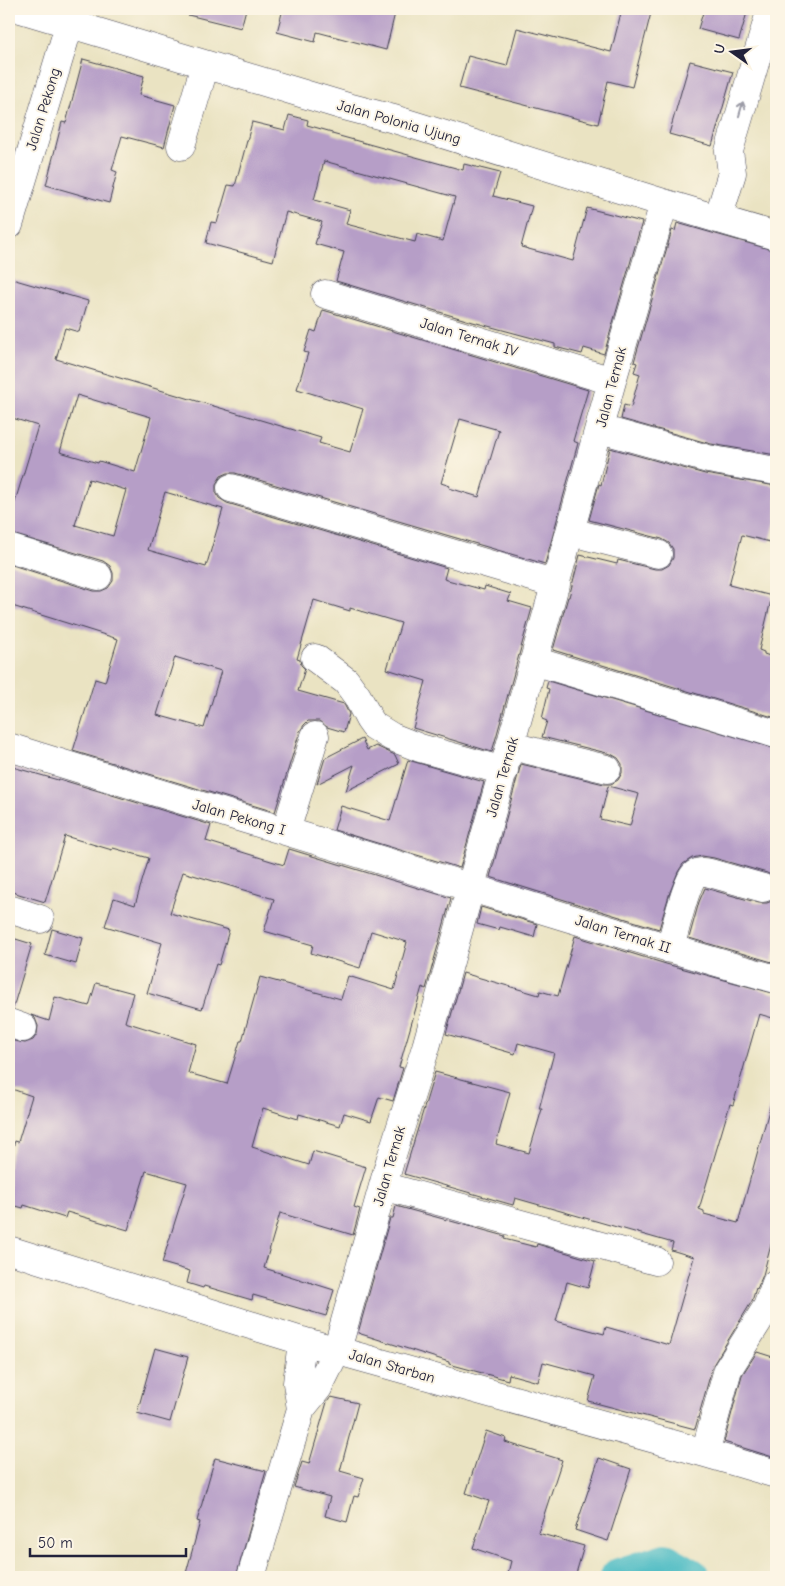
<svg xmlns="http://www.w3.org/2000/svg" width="785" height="1586" font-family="'Comic Neue',sans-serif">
<rect width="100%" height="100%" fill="#fcf5e5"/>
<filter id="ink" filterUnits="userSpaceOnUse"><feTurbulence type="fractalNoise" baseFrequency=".02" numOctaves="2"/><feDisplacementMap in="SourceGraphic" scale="10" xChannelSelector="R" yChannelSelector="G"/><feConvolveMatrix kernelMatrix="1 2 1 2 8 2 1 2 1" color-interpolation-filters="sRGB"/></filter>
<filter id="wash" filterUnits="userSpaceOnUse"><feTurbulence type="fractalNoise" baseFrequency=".0096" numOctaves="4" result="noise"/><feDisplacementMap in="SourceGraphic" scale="20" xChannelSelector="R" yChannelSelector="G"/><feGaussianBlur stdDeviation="1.12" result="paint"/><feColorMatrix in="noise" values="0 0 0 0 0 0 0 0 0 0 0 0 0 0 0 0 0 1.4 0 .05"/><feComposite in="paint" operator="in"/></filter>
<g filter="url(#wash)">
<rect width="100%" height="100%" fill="#eae3c2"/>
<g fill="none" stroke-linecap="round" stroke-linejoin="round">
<!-- river -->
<path stroke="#4ebcc4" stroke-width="38" d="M619,1577L665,1562L691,1577"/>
</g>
<g id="blocks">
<!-- building -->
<path fill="#b69ec7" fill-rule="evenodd" d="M188,9H246L241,28L188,15Z
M283,9H396L386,50L317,32L315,42L277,32Z
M622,9H652L632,87L608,81L598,124L459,88L468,56L507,66L517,28L611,52Z
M704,9H748L739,40L698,29Z
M83,59L144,76L139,95L175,105L164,147L122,136L112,170L117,172L109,203L46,185L62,122L66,123Z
M690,61L733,72L712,146L669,134Z
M289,115L308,120L307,125L332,132V134L463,170L464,164L500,173L493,196L532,206L521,247L573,261L587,208L642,222L604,354L584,348L582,354L555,347V344L473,322L336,281L344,252L315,244L322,222L286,212L273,261L206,243L211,222L217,223L228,185L235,186L252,122L285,130ZM324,161L455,197L443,241L417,234L415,242L346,224L350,210L314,200Z
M677,223L776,251V455L711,444L621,419L624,405L631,407L640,374L634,372L637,363L634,362L672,230L675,231Z
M12,279L88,301L79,332L65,328L56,359L321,438L319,443L350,452L363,409L297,389L308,353L304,352L311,330L316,332L323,310L588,390L573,441L578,443L545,564L235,473H228L221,476L216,484V492L219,498L227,503L447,568L444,579L484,590L485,586L511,594L508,601L532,608L492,752L413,728L426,681L387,669L401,623L350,608V611L314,600L297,659L300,660L301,665L305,669L298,691L344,704L349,714L344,732L327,727L319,721H308L304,725L300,731L275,812L73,751L95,679L105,682L118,639L9,605V564L94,591H101L108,588L113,581V573L110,566L103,561L9,533V504L14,505L38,426L9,417V291ZM77,395L151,417L135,472L99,461L98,463L60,452ZM460,419L499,430L479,497L449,488L450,486L441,483ZM89,479L126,490L113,536L75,525ZM165,492L223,509L206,567L148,550ZM175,657L221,671L204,728L157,715Z
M610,448L705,474L776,486V518L770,542L742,535L729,585L772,596L759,650L764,652V654L776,658V718L553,650L568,597H569L580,555L617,564L618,560L655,569H662L669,565L673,558V549L669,543L662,539L589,520L599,484L601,485Z
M548,681L776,749V881L774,877L767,873L714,858L702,856L692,858L683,864L678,872L670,892L659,929L490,877L521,764L604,784H611L618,780L622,773V764L618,758L611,754L542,737L547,721L542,719L549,689L546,688ZM608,786L639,794L630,826L600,819Z
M362,739L367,750L376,746L395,755L399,764L346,791L354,765L317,784L325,758Z
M408,760L484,782L460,868L334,830L341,806L390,821Z
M9,766L58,780L59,779L211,825L206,841L284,865L289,849L451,898L426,989L422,987L399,1067L403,1068L393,1101L379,1097L371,1121L344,1113L340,1126L299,1114L298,1119L263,1108L252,1147L309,1165L313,1151L366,1167L354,1207L360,1209L353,1235L280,1213L264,1268L334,1290L326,1316L253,1295L252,1300L204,1286L203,1288L187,1283L190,1271L162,1263L187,1183L146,1171L128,1230L67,1212L65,1218L24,1205L23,1208L9,1204V1162L15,1141L18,1142L32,1096L9,1088V1040L25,1043L33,1040L37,1034L38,1026L35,1018L31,1015L49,1021L55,997L89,1006L96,983L133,993L125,1022L196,1044L188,1073L227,1084L240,1041H242L260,977L341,999L348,976L394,990L407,942L371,931L360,968L311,953L313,945L264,931L274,899L183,872L170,913L229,930L219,965L216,964L202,1009L147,993L162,943L105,926L114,898L135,905L149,858L113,848L112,850L65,836L45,902L9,891Z
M705,888L759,903H767L774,900L776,895V945L772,962L689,938L699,902Z
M481,907L537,924L534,937L500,927L499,930L477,924Z
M52,929L83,938L76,964L45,955Z
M575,936L666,964L776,994V1019L759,1014L733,1105L730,1104L699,1209L704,1211V1214L738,1223L771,1103H776V1226L763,1275L757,1289L756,1288L752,1301L713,1365L695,1429L588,1401L595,1376L543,1362L538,1382L509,1374L508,1380L449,1364V1362L358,1333L390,1218H393L396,1206L505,1236L504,1239L536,1247L537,1244L595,1261L588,1288L567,1282L556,1321L604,1334L606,1327L669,1345L694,1257L671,1250L673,1243L515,1198L513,1205L404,1174L435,1072L510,1092L496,1144L529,1153L542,1109H539L554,1053L518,1043L515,1054L446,1034L463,973L539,995L540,991L558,996Z
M9,937L32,944L13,1008L9,1007Z
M155,1348L188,1357L170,1422L137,1413Z
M757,1352L776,1358V1458L724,1442L742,1375Z
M331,1397L358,1403L340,1471L364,1478L358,1497L354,1496L347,1522L325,1516L330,1497L294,1487L302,1462L309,1464L327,1402Z
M486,1431L506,1438L505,1442L562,1460L538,1533L584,1546L575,1577H507L511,1561L473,1548L489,1501L466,1493Z
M215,1458L266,1471L236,1577H185L200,1522L197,1521Z
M599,1458L631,1469L608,1541L575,1530Z"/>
</g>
</g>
<g filter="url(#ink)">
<use href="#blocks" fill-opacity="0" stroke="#403f4f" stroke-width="1"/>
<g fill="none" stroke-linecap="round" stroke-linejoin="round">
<defs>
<path id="minor" d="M21,9L344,106L394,119L664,203L776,236
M181,146L205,65
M718,219L732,173L729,151L771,9
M9,225L70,22
M325,294L612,381
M600,429L708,459L776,471
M231,488L556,584
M571,532L658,554
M9,548L98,576
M315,658L346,681L357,696L369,719L374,726L392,737L420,748L504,771
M534,661L776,734
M511,746L607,769
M9,747C136,787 263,824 390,863C519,902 647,943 776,979
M286,831L315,736
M9,909L40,919
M670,949C673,937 687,879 695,874C700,871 705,872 710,873L763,888
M9,1023L23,1028
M383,1186L656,1261
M9,1250L302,1341L705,1453L776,1474
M302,1341L297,1383L301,1409L318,1388L337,1350L390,1161L426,1047L612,381L664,203
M705,1453L728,1369L767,1307L776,1283
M251,1577L301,1409"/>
</defs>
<!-- minor casing -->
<use href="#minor" stroke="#403f4f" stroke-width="29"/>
<!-- minor -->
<use href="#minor" stroke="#fff" stroke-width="28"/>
</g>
<!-- one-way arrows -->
<defs><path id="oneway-shaft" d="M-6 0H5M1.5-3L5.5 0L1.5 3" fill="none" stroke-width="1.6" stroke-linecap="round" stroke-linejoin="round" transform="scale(1.25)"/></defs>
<use stroke="#9c9ca7" href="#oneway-shaft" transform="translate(741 109) rotate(-74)"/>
</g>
<g text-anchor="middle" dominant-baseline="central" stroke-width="4" stroke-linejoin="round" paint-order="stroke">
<!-- street labels -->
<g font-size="15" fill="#22223b" stroke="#fcf5e5">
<text transform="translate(43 109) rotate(-73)">Jalan Pekong</text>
<text transform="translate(399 122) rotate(16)">Jalan Polonia Ujung</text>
<text transform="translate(469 337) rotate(17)">Jalan Ternak IV</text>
<text transform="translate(611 387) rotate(-75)">Jalan Ternak</text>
<text transform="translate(502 777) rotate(-74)">Jalan Ternak</text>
<text transform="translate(239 817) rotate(16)">Jalan Pekong I</text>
<text transform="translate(623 934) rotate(17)">Jalan Ternak II</text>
<text transform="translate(389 1166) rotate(-74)">Jalan Ternak</text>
<text transform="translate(392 1366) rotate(16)">Jalan Starban</text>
</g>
</g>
<!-- margin -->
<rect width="785" height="1586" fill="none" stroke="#fcf5e5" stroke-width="30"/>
<!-- north arrow -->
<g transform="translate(732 52) rotate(284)" stroke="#fcf5e5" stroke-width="4" paint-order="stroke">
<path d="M0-4L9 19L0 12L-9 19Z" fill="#22223b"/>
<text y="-8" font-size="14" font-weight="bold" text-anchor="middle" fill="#22223b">U</text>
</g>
<!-- scale -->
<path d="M30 1548v8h156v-8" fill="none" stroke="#22223b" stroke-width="2.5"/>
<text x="38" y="1548" font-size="15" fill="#22223b" stroke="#fcf5e5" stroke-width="4" paint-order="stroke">50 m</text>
</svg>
